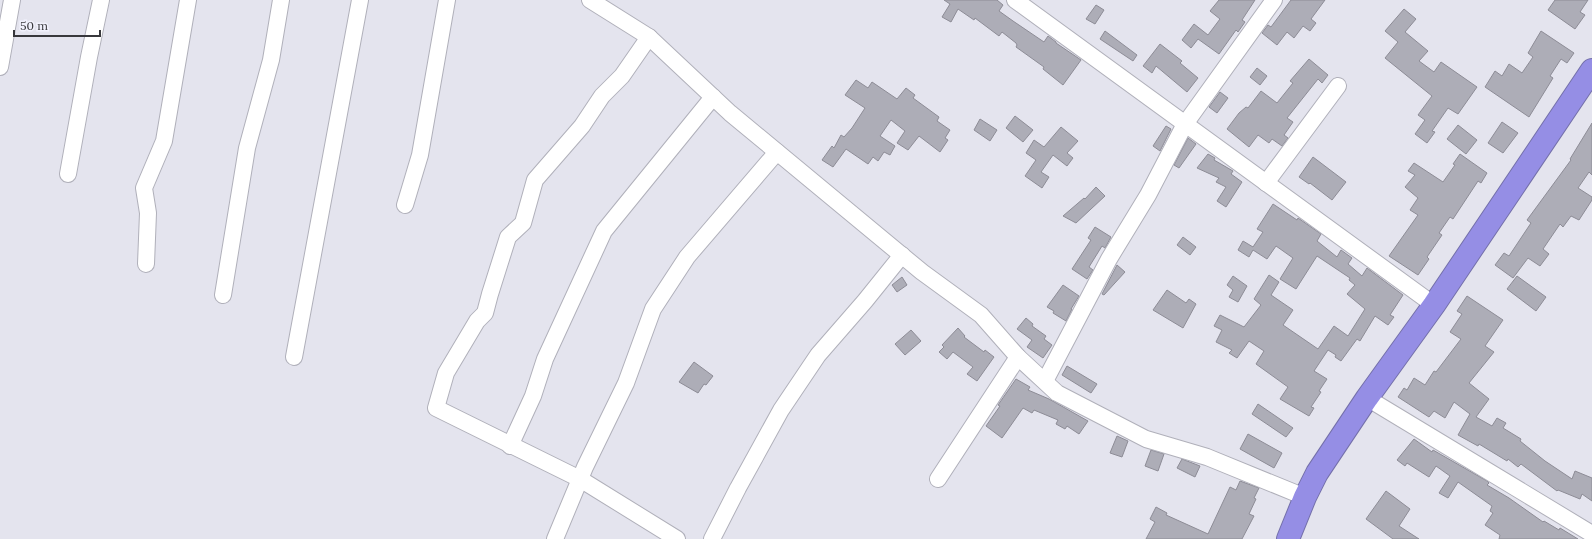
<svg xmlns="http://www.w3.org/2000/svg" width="1592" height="539" viewBox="0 0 1592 539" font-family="Lora,serif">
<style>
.building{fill:#adadb7;stroke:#8d8c96}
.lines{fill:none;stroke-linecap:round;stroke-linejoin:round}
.minor-casing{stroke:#b0b0ba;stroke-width:18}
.highway-casing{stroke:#7470aa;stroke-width:24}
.minor{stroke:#fff;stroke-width:16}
.highway{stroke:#958ee5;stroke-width:22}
</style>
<rect width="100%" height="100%" fill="#e4e4ee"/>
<g class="building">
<polygon points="944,0 997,0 1003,5 999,11 1013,21 1044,42 1048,36 1056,42 1056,43 1081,60 1063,85 1043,69 1044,67 1016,47 1017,45 1016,43 1002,32 999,36 975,18 974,20 958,9 951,22 942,17 950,4"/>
<polygon points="1219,0 1255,0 1242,20 1245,22 1238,32 1236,30 1219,54 1198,39 1191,48 1182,40 1194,24 1208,35 1220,19 1210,11"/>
<polygon points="1291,0 1325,0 1311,19 1316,23 1310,31 1303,26 1294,38 1287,32 1277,45 1262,33 1268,25 1271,27"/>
<polygon points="1555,0 1588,0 1580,12 1585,15 1575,29 1548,10"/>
<polygon points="1096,5 1104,10 1095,24 1086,19"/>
<polygon points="1404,9 1416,19 1405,32 1428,51 1419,61 1434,72 1441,62 1477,87 1458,114 1448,108 1432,131 1435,132 1427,143 1415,134 1425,120 1418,115 1432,96 1385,58 1398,42 1385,31"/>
<polygon points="1105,31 1137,55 1133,61 1100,39"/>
<polygon points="1541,31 1574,53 1567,63 1561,59 1550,76 1553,78 1529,117 1485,87 1495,71 1502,76 1509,64 1522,73 1533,57 1528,53"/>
<polygon points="1160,44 1182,61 1180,63 1198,78 1187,92 1156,66 1152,73 1143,66"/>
<polygon points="1309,59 1328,75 1322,83 1318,79 1287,118 1293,122 1284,135 1288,138 1282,146 1272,139 1269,143 1258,135 1249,147 1227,129 1239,113 1246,107 1248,108 1261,91 1277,103 1293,83 1290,81"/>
<polygon points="1257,68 1267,76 1260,85 1250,77"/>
<polygon points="856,80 868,88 872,82 897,99 906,88 915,95 913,98 939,117 937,121 950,130 945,138 948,140 940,152 919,136 908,150 897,143 905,131 891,120 880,136 895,146 890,155 884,152 878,161 873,157 868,164 846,149 833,167 822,160 832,146 834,148 841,135 844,137 852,128 865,108 845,95"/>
<polygon points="1220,92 1228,98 1217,113 1209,107"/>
<polygon points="1015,116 1033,130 1023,142 1006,128"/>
<polygon points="980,119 997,130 990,141 974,130"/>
<polygon points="1502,122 1518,133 1503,153 1488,143"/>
<polygon points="1592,123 1592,175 1589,172 1578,188 1592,197 1592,200 1579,220 1571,216 1563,227 1560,224 1543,249 1549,254 1540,266 1528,258 1513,278 1495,265 1504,253 1509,256 1531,223 1527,220 1571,160 1570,159"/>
<polygon points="1458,125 1477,140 1466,154 1447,139"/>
<polygon points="1166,126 1171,129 1160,151 1153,146"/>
<polygon points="1061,127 1078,141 1067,153 1073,158 1067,166 1053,155 1041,172 1049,177 1042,188 1025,176 1036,160 1026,153 1034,140 1044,147"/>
<polygon points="1188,138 1196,144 1179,168 1174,165"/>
<polygon points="1208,154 1215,158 1214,160 1233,171 1231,174 1242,182 1226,207 1217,201 1226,187 1216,182 1219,178 1197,168"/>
<polygon points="1460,154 1487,173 1481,183 1478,181 1453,219 1450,217 1439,233 1442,235 1427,257 1429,259 1418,275 1389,256 1418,215 1410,210 1418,198 1405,187 1415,175 1408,171 1414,163 1443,182 1455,165 1453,164"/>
<polygon points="1313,157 1346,182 1332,200 1310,183 1309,184 1299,177"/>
<polygon points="1096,187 1105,196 1076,223 1063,216 1084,198 1085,199"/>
<polygon points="1273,204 1297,220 1298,218 1321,234 1317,241 1337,257 1341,250 1352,258 1348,264 1362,276 1367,268 1403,295 1390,315 1394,317 1388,325 1375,316 1360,341 1357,339 1341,361 1335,357 1336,355 1328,350 1314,371 1327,379 1319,391 1321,392 1311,407 1314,408 1309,416 1280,399 1288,387 1256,364 1264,351 1249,341 1237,358 1229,353 1232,350 1216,342 1222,330 1214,326 1220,315 1244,327 1261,305 1254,299 1269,275 1279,282 1271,295 1293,310 1283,325 1318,349 1334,326 1348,336 1365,309 1347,294 1355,285 1349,280 1350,278 1317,256 1296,289 1280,279 1293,258 1276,246 1267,259 1253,250 1249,257 1238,250 1243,241 1253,247 1263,232 1257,229"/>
<polygon points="1095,227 1111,237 1105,248 1102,246 1089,267 1093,270 1087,279 1072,269 1091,240 1088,238"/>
<polygon points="1183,237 1196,247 1190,255 1177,245"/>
<polygon points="1117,265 1125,272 1104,295 1102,294"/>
<polygon points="1233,276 1247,286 1238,302 1229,297 1233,290 1227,285"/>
<polygon points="1517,276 1546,297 1536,311 1507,289"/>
<polygon points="902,277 907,285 897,292 892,285"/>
<polygon points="1063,285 1079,296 1071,309 1072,309 1066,321 1053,313 1054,311 1047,307"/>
<polygon points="1167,290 1186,303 1189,299 1196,304 1183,328 1153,310"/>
<polygon points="1467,296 1503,320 1485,346 1494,352 1469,383 1489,399 1476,417 1492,426 1497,418 1506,423 1503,428 1521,439 1520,441 1545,461 1572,479 1575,471 1592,478 1592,501 1582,494 1580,499 1558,490 1557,491 1521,464 1518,467 1508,459 1507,461 1479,444 1478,446 1458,435 1470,414 1454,402 1445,418 1434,411 1429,417 1398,397 1404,388 1407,390 1414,378 1425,385 1434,371 1436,372 1461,339 1450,332 1462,314 1457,311"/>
<polygon points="1026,318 1033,324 1032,326 1046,336 1044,339 1052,345 1043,358 1027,347 1032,340 1017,329"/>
<polygon points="958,328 965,336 964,337 984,352 985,350 994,357 977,381 967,374 973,367 953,352 947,359 939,352 944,347 942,345"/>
<polygon points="911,330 921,341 905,355 895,344"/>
<polygon points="694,362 713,376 706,385 704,384 698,393 679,382"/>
<polygon points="1067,366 1097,384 1091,393 1062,375"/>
<polygon points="1016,379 1030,387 1028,390 1049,399 1088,421 1079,434 1067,426 1065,429 1056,424 1058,420 1034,410 1032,413 1023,408 1002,438 986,426 1000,406 998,405"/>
<polygon points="1258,404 1293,428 1286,437 1252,414"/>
<polygon points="1248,434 1282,453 1274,468 1240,449"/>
<polygon points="1117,436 1128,441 1122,457 1110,453"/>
<polygon points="1414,439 1432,452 1433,450 1487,481 1489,483 1487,485 1509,498 1543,522 1544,521 1559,530 1560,528 1578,539 1499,539 1500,535 1485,525 1493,513 1490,511 1492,506 1458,482 1448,498 1439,493 1450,476 1436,466 1429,477 1407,463 1405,466 1397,460"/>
<polygon points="1151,450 1164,454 1158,471 1145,466"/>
<polygon points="1182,459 1200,466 1195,477 1177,468"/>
<polygon points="1240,481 1259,488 1254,498 1256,499 1249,514 1254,516 1242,539 1146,539 1155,522 1150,519 1156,507 1167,513 1166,515 1208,534 1230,487 1236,490"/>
<polygon points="1386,491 1410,509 1399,526 1419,539 1393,539 1366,519"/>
</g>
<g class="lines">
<g class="minor-casing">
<g id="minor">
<polyline points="590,0 649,37 730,113 922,272 981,315 1018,357 1057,393 1146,439 1207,457 1305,497"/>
<polyline points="1015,0 1434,305"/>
<polyline points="649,37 622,76 602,96 582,126 535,180 523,223 508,237 490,294 485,313 477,321 446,373 436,408 580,479 677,539"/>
<polyline points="0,67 12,0"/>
<polyline points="68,174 89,57 101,0"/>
<polyline points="1266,183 1338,86"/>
<polyline points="405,205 420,155 447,0"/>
<polyline points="146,264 148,213 144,188 164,141 188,0"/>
<polyline points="223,295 247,148 271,60 281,0"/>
<polyline points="294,357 360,0"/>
<polyline points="1045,381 1109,259 1148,195 1185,124 1274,0"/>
<polyline points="1367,398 1592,534"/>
<polyline points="510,446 533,396 545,359 604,231 713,97"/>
<polyline points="938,479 1018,357"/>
<polyline points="555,539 585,467 626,383 653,309 687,257 777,152"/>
<polyline points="712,539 738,488 781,410 818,355 865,301 902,255"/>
</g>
</g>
<g class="highway-casing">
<polyline id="highway" points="1288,539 1305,497 1317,473 1367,398 1434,305 1592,70"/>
</g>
<use href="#minor" class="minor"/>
<use href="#highway" class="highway"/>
</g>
<path d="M14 30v6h86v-6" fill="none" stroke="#38383c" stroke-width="2"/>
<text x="20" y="30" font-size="12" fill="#38383c" stroke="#f1f1fc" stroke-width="3" paint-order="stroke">50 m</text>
</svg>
